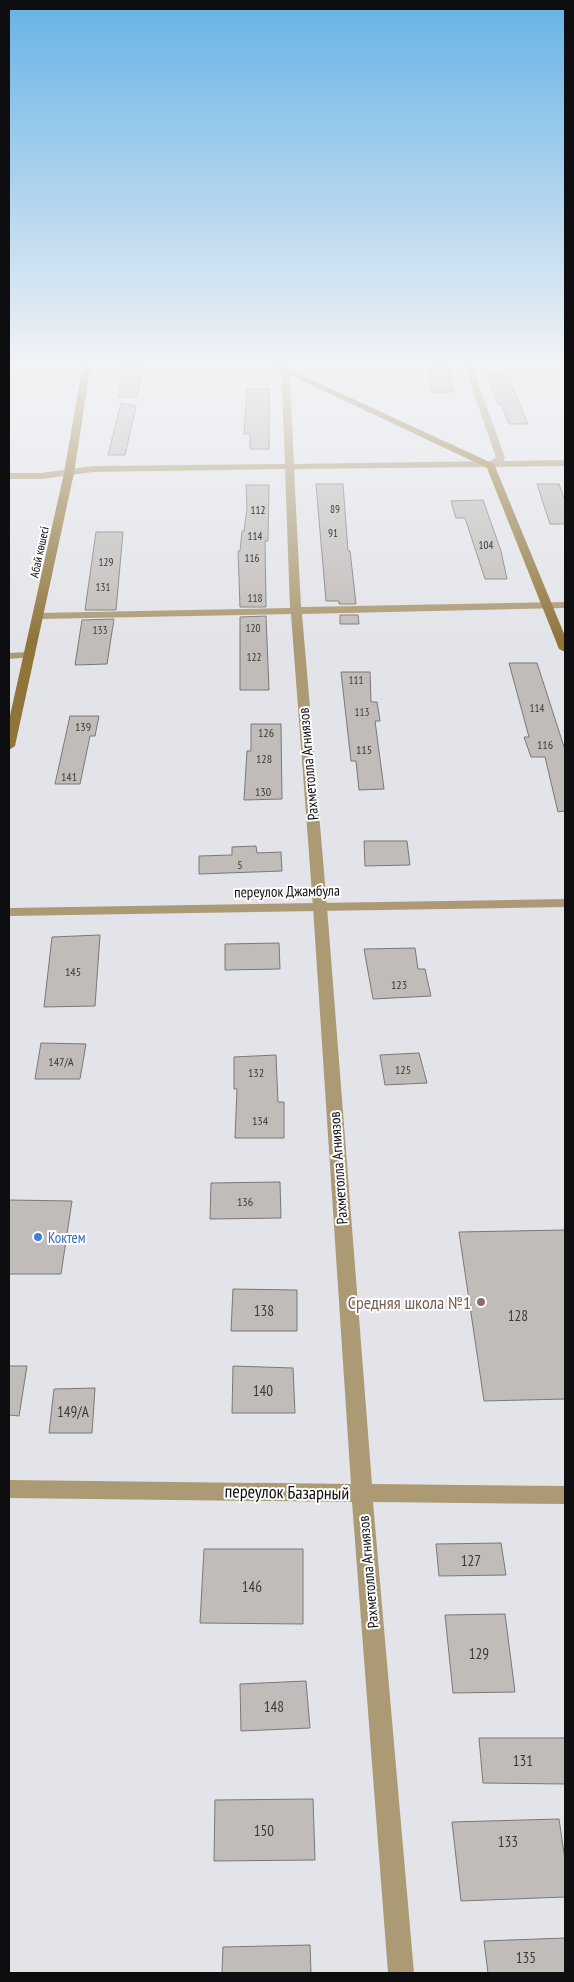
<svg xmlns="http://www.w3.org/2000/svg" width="574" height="1982" viewBox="0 0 574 1982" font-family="'PT Sans Narrow',sans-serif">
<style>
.building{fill:#c0bcb9;stroke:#7c7875}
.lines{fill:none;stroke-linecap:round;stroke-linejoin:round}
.minor{fill:#ac9a74;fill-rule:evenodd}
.tertiary{fill:#ac9a74;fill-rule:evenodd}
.secondary{fill:#90753a;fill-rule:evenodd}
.shop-dot{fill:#3f7fe0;stroke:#fff;stroke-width:2}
.education-dot{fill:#8d6e63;stroke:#fff;stroke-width:2}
.labels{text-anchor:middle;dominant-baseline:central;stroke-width:4;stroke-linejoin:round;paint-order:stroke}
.far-number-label{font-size:11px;fill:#3a3a3a}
.far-street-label{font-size:12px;fill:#0e0e10;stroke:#fff}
.number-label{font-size:12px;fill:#3a3a3a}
.street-label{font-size:15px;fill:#0e0e10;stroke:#fff}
.shop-label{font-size:15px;fill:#366cbe;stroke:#fff;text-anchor:start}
.near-number-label{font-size:15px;fill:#3a3a3a}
.near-education-label{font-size:18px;fill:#785e54;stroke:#fff;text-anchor:end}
.near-street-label{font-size:18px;fill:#0e0e10;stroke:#fff}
</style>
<rect width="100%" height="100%" fill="#e3e4e9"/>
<g class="building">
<polygon points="125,363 143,363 137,397 118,397"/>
<polygon points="428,368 449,368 454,392 432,392"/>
<polygon points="507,374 510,382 528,424 509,424 501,404 498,404 488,375"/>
<polygon points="247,389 269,389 269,449 250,449 250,434 244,434"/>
<polygon points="121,403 136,406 125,455 108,455"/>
<polygon points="316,484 343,484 348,551 350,551 356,604 339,604 339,601 326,601"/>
<polygon points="537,484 559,484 565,501 565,524 550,524"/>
<polygon points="246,485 269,485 268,541 265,541 266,607 240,607 238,551 240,551 242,531 244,531 247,508"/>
<polygon points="483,500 501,551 507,579 485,579 465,518 456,518 451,501"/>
<polygon points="96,532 123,532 116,610 85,610"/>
<polygon points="340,615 358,615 359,624 340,624"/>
<polygon points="266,616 269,690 240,690 240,617"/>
<polygon points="114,619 107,664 75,665 82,620"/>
<polygon points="509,663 537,663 565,750 565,811 558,812 545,757 531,757 524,737 529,737"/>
<polygon points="341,672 370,672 371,702 377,702 380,721 375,721 384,789 359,790 356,761 351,761"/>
<polygon points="70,716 99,716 95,736 90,736 80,784 55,784"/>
<polygon points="251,724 281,724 282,799 244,800 247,751 251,751"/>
<polygon points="364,841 407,841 410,865 365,866"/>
<polygon points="256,846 257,853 281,852 282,871 199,874 199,856 232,855 232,847"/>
<polygon points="100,935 95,1006 44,1007 52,937"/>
<polygon points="279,943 280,969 225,970 225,944"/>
<polygon points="415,948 418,969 425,969 431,996 373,999 364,949"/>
<polygon points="41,1043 86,1044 80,1079 35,1079"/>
<polygon points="419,1053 427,1083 385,1085 380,1055"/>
<polygon points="276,1055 278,1102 284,1102 284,1138 235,1138 237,1089 234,1089 234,1057"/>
<polygon points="280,1182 281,1218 210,1219 211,1183"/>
<polygon points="9,1200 72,1201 61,1274 9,1274"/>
<polygon points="565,1230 565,1399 484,1401 459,1232"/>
<polygon points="233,1289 297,1290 297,1331 231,1331"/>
<polygon points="9,1366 27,1366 19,1416 9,1415"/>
<polygon points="233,1366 293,1368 295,1413 232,1413"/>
<polygon points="95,1388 92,1433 49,1433 54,1389"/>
<polygon points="501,1543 506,1575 439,1576 436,1544"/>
<polygon points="204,1549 303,1549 303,1624 200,1623"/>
<polygon points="505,1614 515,1692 453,1693 445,1615"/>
<polygon points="306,1681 310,1728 241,1731 240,1684"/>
<polygon points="479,1738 565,1738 565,1784 483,1783"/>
<polygon points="313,1799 315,1860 214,1861 215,1800"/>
<polygon points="559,1819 565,1860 565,1897 461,1901 452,1822"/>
<polygon points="565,1938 565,1973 488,1973 484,1941"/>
<polygon points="310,1945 311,1973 222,1973 223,1947"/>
</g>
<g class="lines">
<g class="minor">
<polygon points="281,363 289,363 294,464 491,461 496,457 463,363 471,363 505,458 503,461 565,460 565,466 496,467 491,469 487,467 294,469 301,607 565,602 565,608 302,614 327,907 372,1484 565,1486 565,1504 373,1502 414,1973 388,1973 352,1502 9,1498 9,1480 351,1484 313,907 291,614 38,619 33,616 38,613 290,608 285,469 93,472 41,479 9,479 9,473 41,473 93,466 285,464"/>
<polygon points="29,652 35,655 33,657 9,659 9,653"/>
</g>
<polygon class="tertiary" points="565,899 565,907 9,916 9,908"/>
<g class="secondary">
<polygon points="83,363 91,363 74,473 15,746 9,750 9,720 64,473"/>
<polygon points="265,363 275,363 494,464 565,636 565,652 559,649 487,468"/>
</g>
</g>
<linearGradient id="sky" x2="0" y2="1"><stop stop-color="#66b2e6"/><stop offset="0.57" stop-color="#f2f3f5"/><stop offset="1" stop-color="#f2f3f5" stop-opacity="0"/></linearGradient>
<rect width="574" height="640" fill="url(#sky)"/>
<circle class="shop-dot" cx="38" cy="1237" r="5"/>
<circle class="education-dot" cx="481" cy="1302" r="5"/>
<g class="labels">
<g class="far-number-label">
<text x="335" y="509">89</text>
<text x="258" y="510">112</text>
<text x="333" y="533">91</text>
<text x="255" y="536">114</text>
<text x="486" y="545">104</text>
<text x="252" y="558">116</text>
<text x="106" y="562">129</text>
<text x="103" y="587">131</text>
<text x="255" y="598">118</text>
<text x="253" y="628">120</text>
<text x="100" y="630">133</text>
<text x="254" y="657">122</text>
<text x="356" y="680">111</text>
<text x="537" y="708">114</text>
<text x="362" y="712">113</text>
</g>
<g class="far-street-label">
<text transform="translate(39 552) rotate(-78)">Абай көшесі</text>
</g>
<g class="number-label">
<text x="83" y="726">139</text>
<text x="266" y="732">126</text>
<text x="545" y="744">116</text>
<text x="364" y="749">115</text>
<text x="264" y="758">128</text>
<text x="69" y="776">141</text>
<text x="263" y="791">130</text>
<text x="240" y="864">5</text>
<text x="73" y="971">145</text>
<text x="399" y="984">123</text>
<text x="61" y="1061">147/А</text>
<text x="403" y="1069">125</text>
<text x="256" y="1072">132</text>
<text x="260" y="1120">134</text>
<text x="245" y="1201">136</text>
</g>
<g class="street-label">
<text transform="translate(308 764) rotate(-95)">Рахметолла Агниязов</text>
<text transform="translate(287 891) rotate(-1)">переулок Джамбула</text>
<text transform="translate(338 1168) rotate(-94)">Рахметолла Агниязов</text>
<text transform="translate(368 1572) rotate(-95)">Рахметолла Агниязов</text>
</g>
<g class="shop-label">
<text x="48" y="1237">Коктем</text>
</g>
<g class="near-number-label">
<text x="264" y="1310">138</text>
<text x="518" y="1315">128</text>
<text x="263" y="1390">140</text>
<text x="73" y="1411">149/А</text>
<text x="471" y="1560">127</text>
<text x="252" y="1586">146</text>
<text x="479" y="1653">129</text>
<text x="274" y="1706">148</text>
<text x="523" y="1760">131</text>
<text x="264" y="1830">150</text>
<text x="508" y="1841">133</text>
<text x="526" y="1957">135</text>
</g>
<g class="near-education-label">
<text x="471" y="1302">Средняя школа №1</text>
</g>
<g class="near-street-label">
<text transform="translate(287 1492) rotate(1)">переулок Базарный</text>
</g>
</g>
<rect width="574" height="1982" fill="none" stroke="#0e0e10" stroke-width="20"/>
</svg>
